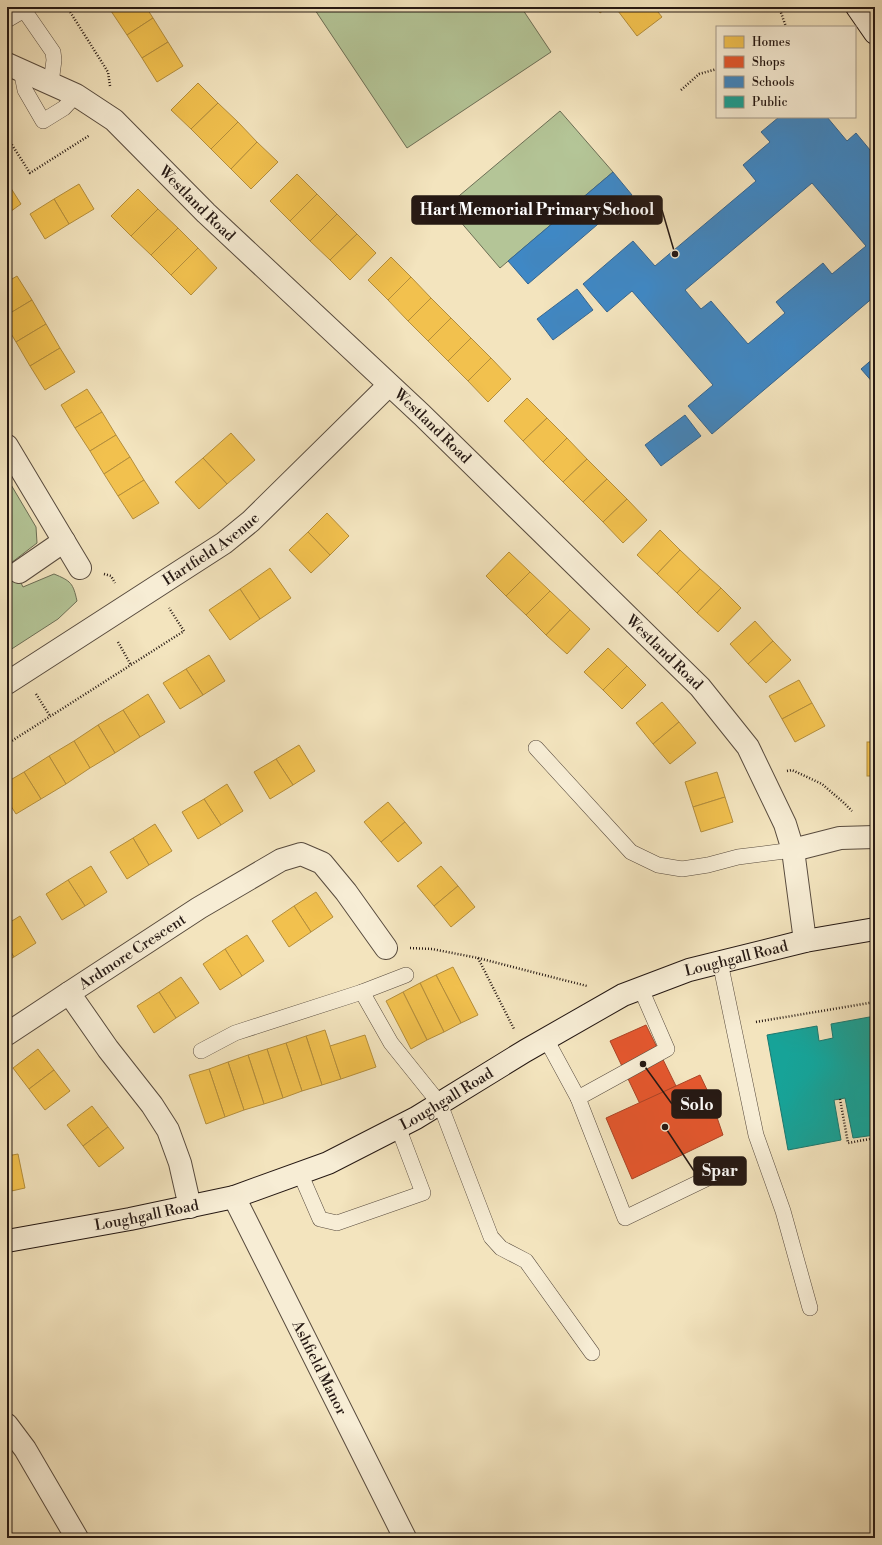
<svg xmlns="http://www.w3.org/2000/svg" width="882" height="1545" viewBox="0 0 882 1545" font-family="'Libre Bodoni',serif">
<style>
.green{fill:#b4c597;stroke:#6c6e55}
.homes{fill:#f2c14e;stroke:#b48e3c}
.shops{fill:#e4572e;stroke:#ab4426}
.schools{fill:#3f88c5;stroke:#376690;fill-rule:evenodd}
.public{fill:#17a398;stroke:#1b7970}
.lines{fill:none;stroke-linecap:round;stroke-linejoin:round}
.lane-casing{stroke:#584b3e;stroke-width:16}
.street-casing{stroke:#584b3e;stroke-width:24}
.secondary-casing{stroke:#251813;stroke-width:24}
.path{stroke:#251813;stroke-width:2.5;stroke-dasharray:1 2;stroke-linecap:butt}
.lane{stroke:#f7edd5;stroke-width:15}
.street{stroke:#f7edd5;stroke-width:22}
.secondary{stroke:#f7edd5;stroke-width:22}
.labels{text-anchor:middle;dominant-baseline:central;stroke-width:4;stroke-linejoin:round;paint-order:stroke}
.street-label{font-size:15px;fill:#251813;stroke:#f7edd5}
.leader{fill:none;stroke:#251813;stroke-width:1.5}
.callout-dot{fill:#251813;stroke:#f7edd5;stroke-width:1.5}
.callout{fill:#251813;stroke:#251813;stroke-width:1.5}
.callout-label{font-size:16px;text-anchor:middle;font-weight:bold;fill:#fff}
</style>
<rect width="100%" height="100%" fill="#f3e4be"/>
<filter id="stains"><feTurbulence type="fractalNoise" baseFrequency=".005" numOctaves="4"/><feColorMatrix values="0 0 0 0 .2 0 0 0 0 .09 0 0 0 0 .02 0 0 0 .5 -.17"/></filter>
<radialGradient id="worn" r=".72"><stop offset=".6" stop-color="#630" stop-opacity="0"/><stop offset="1" stop-color="#630" stop-opacity=".3"/></radialGradient>
<g class="green">
<polygon points="313,7 521,7 551,52 407,148"/>
<polygon points="560,111 613,172 500,268 447,206"/>
<path d="M7 478 36 527 37 543 11 563 23 587 54 574C71 581 73 583 77 601L58 619 7 652Z"/>
</g>
<g class="homes">
<polygon points="117,7 146,7 153,18 127,35 111,11"/>
<polygon points="596,7 608,7 600,13"/>
<polygon points="615,7 654,7 662,17 637,36"/>
<polygon points="153,18 168,42 142,58 127,35"/>
<polygon points="168,42 183,66 157,82 142,58"/>
<polygon points="198,83 218,103 191,129 171,110"/>
<polygon points="218,103 238,122 211,149 191,129"/>
<polygon points="238,122 257,142 231,169 211,149"/>
<polygon points="257,142 278,162 251,189 231,169"/>
<polygon points="297,174 317,194 290,221 270,201"/>
<polygon points="7,182 21,204 7,214"/>
<polygon points="79,184 94,209 69,224 54,199"/>
<polygon points="138,189 158,209 131,236 111,216"/>
<polygon points="317,194 337,214 310,241 290,221"/>
<polygon points="54,199 69,224 45,239 30,214"/>
<polygon points="158,209 178,228 151,255 131,236"/>
<polygon points="337,214 357,234 330,260 310,241"/>
<polygon points="178,228 198,248 171,275 151,255"/>
<polygon points="357,234 376,253 350,280 330,260"/>
<polygon points="198,248 217,268 191,295 171,275"/>
<polygon points="391,257 411,277 388,300 368,280"/>
<polygon points="17,276 32,300 7,315 7,282"/>
<polygon points="411,277 431,298 408,321 388,300"/>
<polygon points="431,298 451,318 428,341 408,321"/>
<polygon points="32,300 46,324 16,342 7,327 7,315"/>
<polygon points="451,318 471,338 448,361 428,341"/>
<polygon points="46,324 60,348 30,366 16,342"/>
<polygon points="471,338 491,358 468,381 448,361"/>
<polygon points="60,348 75,372 45,390 30,366"/>
<polygon points="491,358 511,379 488,402 468,381"/>
<polygon points="87,389 102,412 75,428 61,405"/>
<polygon points="527,398 547,418 523,441 504,421"/>
<polygon points="102,412 116,435 90,451 75,428"/>
<polygon points="547,418 567,438 543,462 523,441"/>
<polygon points="231,433 255,460 227,484 203,458"/>
<polygon points="116,435 130,457 104,474 90,451"/>
<polygon points="567,438 587,459 563,482 543,462"/>
<polygon points="130,457 144,480 118,496 104,474"/>
<polygon points="203,458 227,484 199,509 175,482"/>
<polygon points="587,459 607,479 583,502 563,482"/>
<polygon points="607,479 627,499 603,522 583,502"/>
<polygon points="144,480 159,503 133,519 118,496"/>
<polygon points="627,499 647,520 623,543 603,522"/>
<polygon points="327,513 349,536 330,555 308,532"/>
<polygon points="660,530 680,550 657,574 637,555"/>
<polygon points="308,532 330,555 311,573 289,550"/>
<polygon points="680,550 700,569 677,593 657,574"/>
<polygon points="509,552 530,572 506,596 486,576"/>
<polygon points="270,568 291,598 260,619 240,589"/>
<polygon points="700,569 721,588 697,613 677,593"/>
<polygon points="530,572 550,591 526,615 506,596"/>
<polygon points="721,588 741,608 718,632 697,613"/>
<polygon points="240,589 260,619 230,640 209,610"/>
<polygon points="550,591 570,610 546,635 526,615"/>
<polygon points="570,610 590,629 567,654 546,635"/>
<polygon points="755,621 773,641 748,664 730,644"/>
<polygon points="773,641 791,660 766,683 748,664"/>
<polygon points="608,648 627,666 603,690 584,672"/>
<polygon points="209,655 225,681 203,695 186,669"/>
<polygon points="627,666 646,685 622,709 603,690"/>
<polygon points="186,669 203,695 180,709 163,683"/>
<polygon points="799,680 812,703 782,719 769,696"/>
<polygon points="148,694 165,722 140,737 123,710"/>
<polygon points="662,702 679,722 653,744 636,723"/>
<polygon points="812,703 825,726 795,742 782,719"/>
<polygon points="123,710 140,737 115,753 98,725"/>
<polygon points="679,722 696,743 670,764 653,744"/>
<polygon points="98,725 115,753 90,768 74,741"/>
<polygon points="74,741 90,768 66,784 49,756"/>
<rect x="867" y="742" width="8" height="34"/>
<polygon points="299,745 315,771 293,785 276,759"/>
<polygon points="49,756 66,784 41,799 24,772"/>
<polygon points="276,759 293,785 270,799 254,772"/>
<polygon points="24,772 41,799 16,814 7,800 7,782"/>
<polygon points="717,772 725,797 693,807 685,782"/>
<polygon points="227,784 243,811 221,825 204,799"/>
<polygon points="725,797 733,822 701,832 693,807"/>
<polygon points="204,799 221,825 198,839 182,812"/>
<polygon points="388,802 405,822 381,842 364,822"/>
<polygon points="405,822 422,843 398,862 381,842"/>
<polygon points="155,824 172,851 149,865 133,838"/>
<polygon points="133,838 149,865 127,879 110,852"/>
<polygon points="91,866 107,892 85,906 68,880"/>
<polygon points="441,866 458,886 434,906 417,886"/>
<polygon points="68,880 85,906 62,920 46,894"/>
<polygon points="458,886 475,907 451,927 434,906"/>
<polygon points="316,892 333,917 311,932 294,906"/>
<polygon points="294,906 311,932 289,947 272,921"/>
<polygon points="20,916 36,943 14,957 7,946 7,924"/>
<polygon points="247,935 264,961 242,976 225,949"/>
<polygon points="7,946 14,957 7,961"/>
<polygon points="225,949 242,976 220,990 203,964"/>
<polygon points="453,967 478,1015 461,1023 436,975"/>
<polygon points="436,975 461,1023 444,1032 420,983"/>
<polygon points="181,977 199,1003 176,1018 159,992"/>
<polygon points="420,983 444,1032 427,1040 403,992"/>
<polygon points="159,992 176,1018 154,1033 137,1006"/>
<polygon points="403,992 427,1040 411,1049 386,1001"/>
<polygon points="325,1030 341,1079 322,1085 306,1036"/>
<polygon points="365,1035 376,1067 341,1079 330,1046"/>
<polygon points="306,1036 322,1085 302,1091 286,1043"/>
<polygon points="286,1043 302,1091 283,1098 267,1049"/>
<polygon points="38,1049 54,1070 29,1089 13,1068"/>
<polygon points="267,1049 283,1098 264,1104 248,1055"/>
<polygon points="248,1055 264,1104 244,1110 228,1062"/>
<polygon points="228,1062 244,1110 225,1117 209,1069"/>
<polygon points="209,1069 225,1117 206,1124 189,1075"/>
<polygon points="54,1070 70,1091 45,1110 29,1089"/>
<polygon points="92,1106 108,1127 83,1146 67,1125"/>
<polygon points="108,1127 124,1148 99,1167 83,1146"/>
<polygon points="18,1154 25,1188 7,1192 7,1156"/>
</g>
<g class="shops">
<polygon points="646,1025 676,1086 640,1104 610,1041"/>
<polygon points="700,1075 709,1094 723,1135 632,1179 606,1118"/>
</g>
<g class="schools">
<path d="M779 117H827L847 141 856 133 875 156V296L712 434 688 406 713 385 632 291 607 312 583 284 633 241 655 266 756 181 743 165 770 142 761 132ZM812 183 866 246 832 274 823 263 776 302 785 313 748 344 711 301 701 309 685 290Z"/>
<polygon points="613,172 632,195 528,284 508,261"/>
<polygon points="577,289 593,310 553,340 537,319"/>
<polygon points="875,357 875,385 861,369"/>
<polygon points="685,415 701,436 661,466 645,445"/>
</g>
<polygon class="public" points="875,1016 875,1135 853,1138 845,1098 840,1099 834,1100 841,1140 788,1150 767,1035 817,1026 819,1041 833,1038 831,1024"/>
<g class="lines">
<g class="lane-casing">
<g id="lane">
<polyline points="7,20 24,10 53,52 54,60 51,83"/>
<polyline points="21,70 25,90 43,121 64,108 76,95"/>
<polyline points="536,748 631,852 658,865 682,869 708,865 738,857 793,850"/>
<polyline points="720,962 756,1135 783,1211 810,1308"/>
<polyline points="362,992 391,1043 440,1104 491,1237 501,1248 526,1261 592,1353"/>
<polyline points="546,1039 578,1098 667,1049 641,989"/>
<polyline points="201,1051 235,1033 362,992 406,975"/>
<polyline points="578,1098 625,1218 710,1177"/>
<polyline points="300,1173 320,1219 337,1223 423,1193 398,1127"/>
</g>
</g>
<g class="street-casing">
<g id="street">
<path id="s1" d="M7 64 76 95 114 120 206 213 422 415 700 687 748 747 785 824 793 850 805 941"/>
<polyline points="7,446 80,568"/>
<polyline points="19,572 64,541"/>
<path id="s2" d="M7 683 224 543 251 521 389 385"/>
<polyline points="793,850 840,838 875,837"/>
<polyline points="7,1034 69,993"/>
<path id="s3" d="M234 1197 405 1538"/>
<path id="s4" d="M190 1207 180 1163 168 1130 152 1105 108 1049 69 993 199 908 281 860 301 854 322 863 346 892 386 948"/>
<polyline points="7,1425 25,1449 77,1538"/>
</g>
</g>
<g class="secondary-casing">
<g id="secondary">
<polyline points="857,7 875,33"/>
<path id="s5" d="M7 1241 130 1219 234 1197 328 1163 416 1118 525 1051 623 995 689 970 805 941 875 929"/>
</g>
</g>
<g class="path">
<polyline points="67,7 108,72 110,86"/>
<polyline points="779,7 786,27"/>
<polyline points="681,90 699,74 717,69"/>
<polyline points="7,137 30,173 90,135"/>
<polyline points="104,574 111,576 115,583"/>
<polyline points="118,642 131,665"/>
<polyline points="36,694 50,716"/>
<polyline points="7,744 184,631 169,608"/>
<polyline points="787,771 792,770 822,784 843,802 852,811"/>
<polyline points="410,948 432,949 478,958 587,986"/>
<polyline points="478,958 514,1029"/>
<polyline points="756,1022 875,1002"/>
<polyline points="840,1099 848,1143 875,1138"/>
</g>
<use href="#lane" class="lane"/>
<use href="#street" class="street"/>
<use href="#secondary" class="secondary"/>
</g>
<g class="labels">
<g class="street-label">
<text stroke="none"><textPath href="#s1" startOffset="239">Westland Road</textPath></text>
<text stroke="none"><textPath href="#s1" startOffset="563">Westland Road</textPath></text>
<text stroke="none"><textPath href="#s2" startOffset="244">Hartfield Avenue</textPath></text>
<text stroke="none"><textPath href="#s1" startOffset="887">Westland Road</textPath></text>
<text stroke="none"><textPath href="#s4" startOffset="325">Ardmore Crescent</textPath></text>
<text stroke="none"><textPath href="#s5" startOffset="790">Loughgall Road</textPath></text>
<text stroke="none"><textPath href="#s5" startOffset="466">Loughgall Road</textPath></text>
<text stroke="none"><textPath href="#s5" startOffset="142">Loughgall Road</textPath></text>
<text stroke="none"><textPath href="#s3" startOffset="191">Ashfield Manor</textPath></text>
</g>
</g>
<path class="leader" d="M675 254L662 210M643 1064L672 1104M665 1127L694 1171"/>
<g class="callout-dot">
<circle cx="675" cy="254" r="4"/>
<circle cx="643" cy="1064" r="4"/>
<circle cx="665" cy="1127" r="4"/>
</g>
<g class="callout">
<rect x="412" y="196" width="250" height="28" rx="4"/>
<rect x="672" y="1090" width="49" height="28" rx="4"/>
<rect x="694" y="1157" width="52" height="28" rx="4"/>
</g>
<g class="callout-label">
<text x="537" y="215">Hart Memorial Primary School</text>
<text x="697" y="1110">Solo</text>
<text x="720" y="1176">Spar</text>
</g>
<rect width="882" height="1545" fill="none" stroke="#f3e4be" stroke-width="24"/>
<rect x="8" y="8" width="866" height="1529" fill="none" stroke="#251813" stroke-width="2"/>
<rect x="12" y="12" width="858" height="1521" fill="none" stroke="#251813"/>
<rect x="716" y="26" width="140" height="92" fill="#f7edd5" stroke="#a39887"/>
<rect x="724" y="36" width="20" height="12" fill="#f2c14e" stroke="#a39887"/>
<text x="752" y="46" font-size="12" fill="#251813">Homes</text>
<rect x="724" y="56" width="20" height="12" fill="#e4572e" stroke="#a39887"/>
<text x="752" y="66" font-size="12" fill="#251813">Shops</text>
<rect x="724" y="76" width="20" height="12" fill="#3f88c5" stroke="#a39887"/>
<text x="752" y="86" font-size="12" fill="#251813">Schools</text>
<rect x="724" y="96" width="20" height="12" fill="#17a398" stroke="#a39887"/>
<text x="752" y="106" font-size="12" fill="#251813">Public</text>
<rect width="100%" height="100%" filter="url(#stains)"/>
<rect width="100%" height="100%" fill="url(#worn)"/>
</svg>
